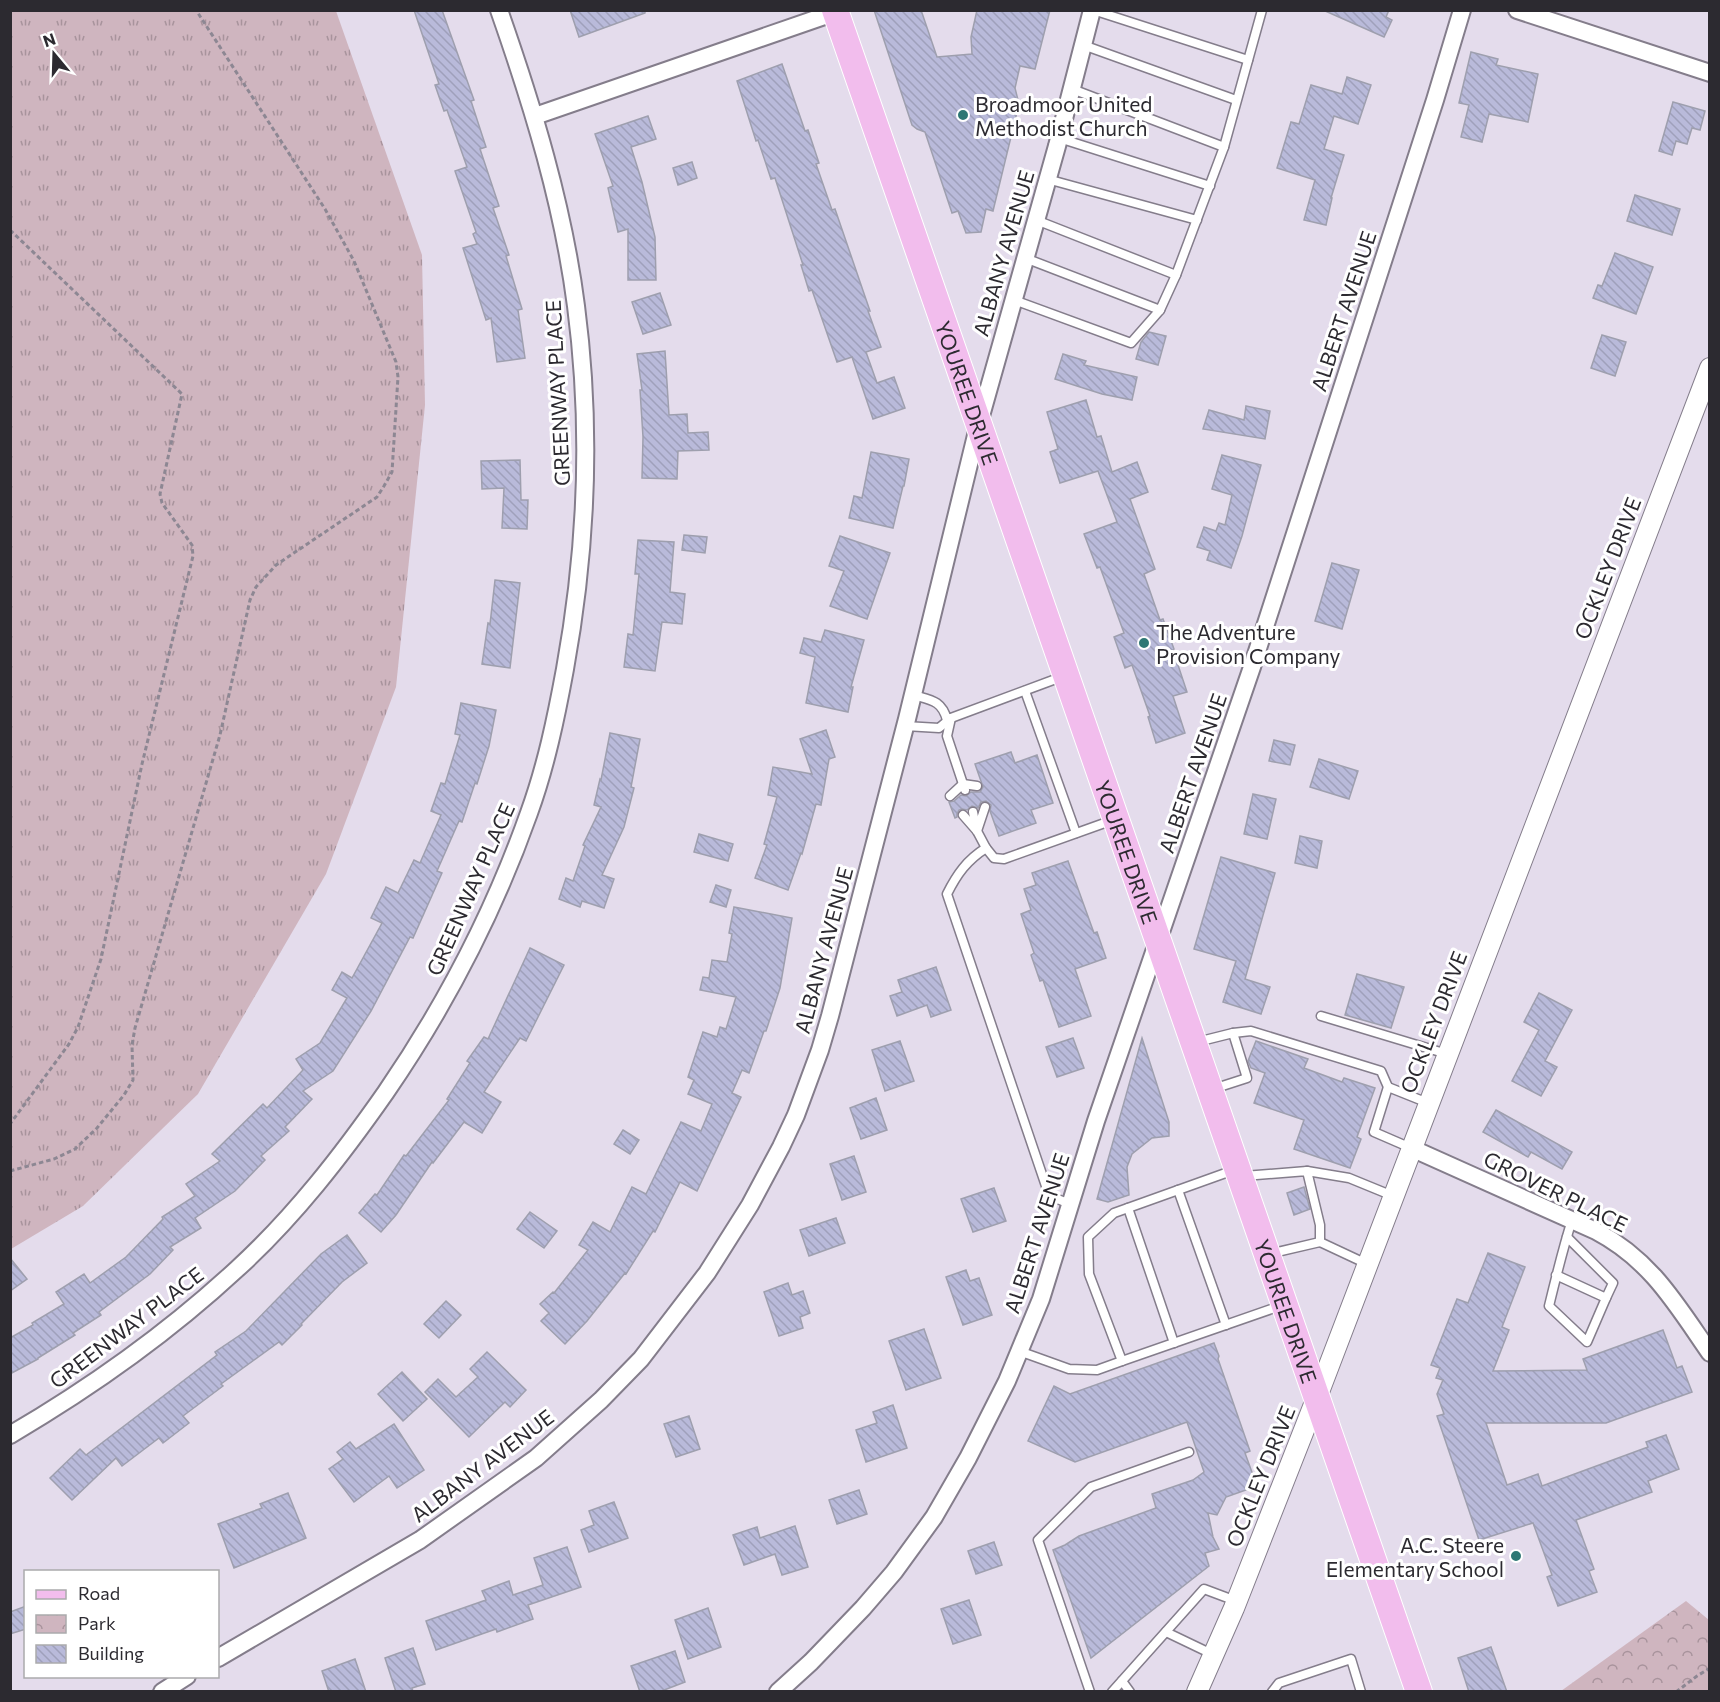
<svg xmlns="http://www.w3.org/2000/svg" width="1720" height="1702" viewBox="0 0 1720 1702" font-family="Commissioner,sans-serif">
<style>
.grass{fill:url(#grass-tufts)}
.park{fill:url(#park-crowns)}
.building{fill:url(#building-back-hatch);stroke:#9e9fae;stroke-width:1.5}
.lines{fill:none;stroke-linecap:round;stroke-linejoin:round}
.service-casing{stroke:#847d8b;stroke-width:11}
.minor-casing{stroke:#847d8b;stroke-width:20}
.tertiary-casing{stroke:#847d8b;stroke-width:22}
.primary-casing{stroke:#fff;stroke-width:28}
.path{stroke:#8d8793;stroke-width:3;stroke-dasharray:4.5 3;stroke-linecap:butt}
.service{stroke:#fff;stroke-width:8}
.minor{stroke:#fff;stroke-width:16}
.tertiary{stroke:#fff;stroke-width:20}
.primary{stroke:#f2bded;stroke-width:26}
.poi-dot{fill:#2d7774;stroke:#fff;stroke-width:2}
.labels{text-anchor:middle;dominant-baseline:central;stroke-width:6;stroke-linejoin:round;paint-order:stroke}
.poi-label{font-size:21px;fill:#2c2a30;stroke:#fff;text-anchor:start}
.street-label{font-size:21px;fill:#2c2a30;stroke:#fff}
</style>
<defs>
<pattern id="grass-tufts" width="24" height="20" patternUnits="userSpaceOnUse" patternTransform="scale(1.5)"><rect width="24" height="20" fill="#cfb5bf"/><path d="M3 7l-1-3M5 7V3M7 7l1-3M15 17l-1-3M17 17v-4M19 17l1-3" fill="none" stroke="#a8939c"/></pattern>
<pattern id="park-crowns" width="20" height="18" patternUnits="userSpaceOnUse" patternTransform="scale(1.5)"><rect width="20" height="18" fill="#cfb5bf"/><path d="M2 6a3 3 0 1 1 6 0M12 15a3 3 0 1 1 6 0" fill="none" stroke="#a8939c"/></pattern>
<pattern id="building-back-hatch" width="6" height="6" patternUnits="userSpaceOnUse" patternTransform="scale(1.5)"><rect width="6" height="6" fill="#b9bada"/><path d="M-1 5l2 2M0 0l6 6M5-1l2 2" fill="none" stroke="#9fa0bb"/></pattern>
</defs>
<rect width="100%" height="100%" fill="#e4dcec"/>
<polygon class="grass" points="10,11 336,11 422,255 425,405 396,687 326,874 198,1094 83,1206 11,1249"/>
<polygon class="park" points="1686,1601 1709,1620 1709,1691 1561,1691"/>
<g class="building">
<polygon points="414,10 442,10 474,100 471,101 486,147 480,149 499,206 493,208 509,255 506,256 522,309 518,310 525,358 497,362 491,318 486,320 463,248 477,244 473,234 476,232 455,171 467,167 447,110 444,111 435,85 439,84"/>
<polygon points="570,10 645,10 645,13 579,37"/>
<polygon points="874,10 921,10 937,57 972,54 971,37 977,10 1050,10 1035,69 1020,66 1015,88 1019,104 993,211 986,209 981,232 966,233 958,211 952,213 925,132 917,129 912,125"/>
<polygon points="1323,10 1389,10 1386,17 1392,20 1384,37"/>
<polygon points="1471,52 1498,59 1496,65 1538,74 1528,122 1489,114 1482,142 1461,137 1469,105 1459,103"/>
<polygon points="782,64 805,131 808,130 819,163 816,164 832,210 835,209 870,311 868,311 881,347 866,352 877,383 894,377 905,408 873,419 852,357 837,362 812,290 809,291 801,265 803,265 775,178 771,179 758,140 756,141 737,81"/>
<polygon points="1347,77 1371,85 1358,124 1334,116 1324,149 1344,155 1331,198 1332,198 1326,225 1304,220 1315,180 1277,168 1291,122 1299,124 1311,85 1342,94"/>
<polygon points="1673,102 1705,111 1700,130 1692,128 1687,144 1676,141 1672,155 1659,151"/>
<polygon points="648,116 656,139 631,147 642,182 655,237 656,280 628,280 628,229 618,232 608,188 613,186 595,134"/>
<polygon points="692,162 697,178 678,185 673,168"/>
<polygon points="1635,195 1680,209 1672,235 1627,221"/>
<polygon points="1615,253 1653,267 1636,314 1593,298 1598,285 1602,286"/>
<polygon points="660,293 671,325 643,334 632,302"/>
<polygon points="1149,332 1166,336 1158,365 1136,359 1141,342"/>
<polygon points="1602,335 1626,342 1615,376 1591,368"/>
<polygon points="665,351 669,415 687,414 688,433 708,432 709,450 678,451 677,479 642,478 643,437 640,390 642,390 637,354"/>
<polygon points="1063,354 1086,361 1084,365 1137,377 1132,400 1102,394 1055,379"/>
<polygon points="1086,400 1097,437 1101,436 1112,472 1137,462 1148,492 1130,499 1155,569 1144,574 1160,620 1163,619 1174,649 1173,650 1187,692 1173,696 1185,733 1156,743 1148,717 1150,716 1132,665 1125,668 1114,637 1124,633 1100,567 1097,568 1084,534 1117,522 1098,471 1060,483 1050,452 1058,449 1047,412"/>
<polygon points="1246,406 1270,411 1265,439 1203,429 1209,410 1244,420"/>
<polygon points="871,452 909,459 904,486 903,486 893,528 849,518 854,496 862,498"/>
<polygon points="1222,455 1261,465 1242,536 1231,568 1207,560 1210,551 1197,547 1204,527 1216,531 1219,523 1225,525 1232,495 1212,489"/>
<polygon points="520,460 521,500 528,500 527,529 502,528 504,488 482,489 481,461"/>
<polygon points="684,535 707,537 705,553 682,550"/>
<polygon points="840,536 890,553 867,619 830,606 844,571 829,566"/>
<polygon points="638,540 674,542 670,592 685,594 682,624 662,622 655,671 624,667 628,634 633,635 639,574 635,574"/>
<polygon points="1332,563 1359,570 1342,629 1315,621"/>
<polygon points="495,580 520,583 510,668 482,664 488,623 490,624"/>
<polygon points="825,630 864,640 851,687 853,687 848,712 806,703 815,657 800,653 804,638 821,642"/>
<polygon points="461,703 496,710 489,746 477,784 475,783 462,822 459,821 437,871 442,873 413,938 410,937 371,1011 333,1071 303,1091 312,1099 285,1127 289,1131 261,1156 265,1160 235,1191 195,1218 201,1228 170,1247 173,1250 150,1274 99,1312 101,1315 73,1333 75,1335 38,1358 38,1359 10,1374 10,1338 33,1325 32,1323 64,1304 56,1292 84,1274 90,1283 126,1257 163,1219 162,1217 195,1196 186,1184 220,1161 212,1154 263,1104 267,1108 303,1070 296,1059 320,1043 347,998 332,990 342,972 352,978 382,923 371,918 386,887 398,893 414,860 420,863 441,815 431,811 441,783 445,784 460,735 455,734"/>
<polygon points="826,730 835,757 829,759 821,805 816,804 802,854 801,853 788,890 755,878 767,845 764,844 777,797 768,795 773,767 812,774 800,739"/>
<polygon points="610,733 640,739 631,787 634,788 624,827 602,875 614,879 604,908 582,901 580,907 559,899 566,878 573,881 585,846 583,845 601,807 594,805 600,779 601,780"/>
<polygon points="1274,740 1295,745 1290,765 1269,761"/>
<polygon points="1011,752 1015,763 1037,755 1053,803 1031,810 1036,823 999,836 990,811 991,805 986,801 981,802 978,808 972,806 967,810 962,809 959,810 957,814 957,817 955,818 949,802 954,801 961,795 966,796 971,792 980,792 983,787 975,764"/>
<polygon points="1319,759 1358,771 1349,799 1310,787"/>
<polygon points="1253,794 1276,799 1267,839 1244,834"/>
<polygon points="699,834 733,844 728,861 694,852"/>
<polygon points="1300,836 1322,841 1317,868 1295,863"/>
<polygon points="1221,857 1275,873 1245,979 1270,987 1261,1014 1223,1002 1236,961 1194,949"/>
<polygon points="1068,861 1094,933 1097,932 1106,958 1075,969 1091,1016 1059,1027 1043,980 1040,981 1031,955 1034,953 1021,914 1031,910 1024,889 1036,885 1032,873"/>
<polygon points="716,885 731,890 726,907 710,902"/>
<polygon points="734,907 792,918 780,988 766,1031 764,1031 749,1073 742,1070 732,1093 741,1097 697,1191 680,1182 655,1232 653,1231 626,1274 625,1273 587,1321 565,1344 541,1321 549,1313 540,1304 553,1292 554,1293 588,1250 579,1245 593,1222 610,1232 632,1187 646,1194 681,1122 701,1131 712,1104 688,1094 694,1080 688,1077 703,1032 717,1037 720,1027 726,1029 736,997 700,990 703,977 709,978 712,960 727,962 732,934 729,933"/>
<polygon points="530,948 564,965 526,1041 520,1038 484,1092 501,1102 482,1133 464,1122 433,1163 432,1162 396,1215 381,1232 359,1213 375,1194 377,1195 404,1155 406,1156 449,1100 447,1099 470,1063 467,1061 484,1037 488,1039"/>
<polygon points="936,967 951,1010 931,1017 927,1005 897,1016 890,996 902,992 898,980"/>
<polygon points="1357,974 1404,987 1391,1028 1345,1015"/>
<polygon points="1539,993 1572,1010 1545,1061 1557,1067 1541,1096 1512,1081 1539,1030 1524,1022"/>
<polygon points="1073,1038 1084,1068 1057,1077 1046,1047"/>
<polygon points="1142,1038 1169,1122 1169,1136 1152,1138 1132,1154 1127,1167 1129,1195 1108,1202 1097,1199"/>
<polygon points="900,1041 914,1081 885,1091 872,1050"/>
<polygon points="1256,1041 1308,1059 1304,1068 1342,1082 1344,1078 1375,1088 1357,1137 1361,1139 1350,1168 1294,1149 1304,1120 1254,1103 1265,1073 1251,1068 1248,1061"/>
<polygon points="876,1098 887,1130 861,1139 850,1108"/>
<polygon points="1496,1110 1572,1152 1562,1169 1531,1152 1528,1157 1483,1132"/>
<polygon points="623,1130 639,1140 630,1154 614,1144"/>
<polygon points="854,1156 866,1192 842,1200 830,1164"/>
<polygon points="1304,1187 1310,1209 1294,1215 1287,1193"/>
<polygon points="994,1188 1006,1221 973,1232 961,1199"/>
<polygon points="530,1212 557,1231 544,1248 517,1229"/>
<polygon points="836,1218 845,1243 809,1256 800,1230"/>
<polygon points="347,1235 367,1263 342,1282 301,1324 302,1325 282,1345 279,1342 221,1384 223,1386 183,1416 189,1423 163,1443 159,1438 122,1466 116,1458 72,1500 50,1478 80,1449 86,1455 217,1355 215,1352 246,1331 321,1254"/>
<polygon points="1488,1253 1525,1267 1502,1327 1509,1330 1493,1371 1587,1370 1583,1359 1663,1330 1677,1368 1682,1366 1692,1392 1606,1423 1486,1423 1507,1485 1538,1474 1542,1486 1648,1447 1646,1442 1666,1435 1679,1469 1648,1481 1652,1492 1576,1520 1594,1569 1589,1571 1597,1592 1558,1606 1547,1577 1552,1575 1533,1523 1479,1540 1437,1416 1444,1414 1437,1394 1443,1380 1436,1378 1440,1368 1431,1365 1457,1299 1468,1303"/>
<polygon points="10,1258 27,1279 10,1291"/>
<polygon points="966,1270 970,1281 979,1278 992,1315 963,1325 946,1277"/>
<polygon points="788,1283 792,1295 803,1291 810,1313 800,1317 803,1328 779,1336 764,1292"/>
<polygon points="446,1301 461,1315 439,1338 424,1324"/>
<polygon points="924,1329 941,1378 906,1390 889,1341"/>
<polygon points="1214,1343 1219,1356 1218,1359 1250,1451 1245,1453 1257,1486 1226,1497 1217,1515 1208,1513 1213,1537 1219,1549 1205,1553 1209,1566 1091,1658 1053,1550 1065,1545 1079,1536 1156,1508 1152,1494 1193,1480 1204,1472 1187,1422 1075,1462 1028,1441 1054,1386 1070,1394"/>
<polygon points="487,1352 526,1390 510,1407 505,1402 469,1437 425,1392 438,1379 456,1397 478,1377 470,1369"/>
<polygon points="402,1372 427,1399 403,1421 378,1394"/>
<polygon points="893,1405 907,1448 866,1462 856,1430 877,1423 873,1412"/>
<polygon points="689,1416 700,1449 676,1457 664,1424"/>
<polygon points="394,1424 424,1470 397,1488 389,1476 354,1502 329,1469 343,1459 337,1452 350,1442 356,1449"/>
<polygon points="859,1490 867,1514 837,1524 829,1500"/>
<polygon points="288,1493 306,1538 234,1568 218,1524 262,1508 260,1504"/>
<polygon points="614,1502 628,1538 589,1552 581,1530 594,1525 589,1511"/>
<polygon points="795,1526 808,1567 782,1575 775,1554 744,1565 733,1535 757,1527 760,1538"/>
<polygon points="994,1542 1002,1565 976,1574 968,1551"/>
<polygon points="567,1547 581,1587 528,1605 533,1619 497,1632 496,1629 436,1650 426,1621 486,1600 482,1591 509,1581 513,1595 543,1585 534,1558"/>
<polygon points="969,1600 981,1635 953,1644 941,1609"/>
<polygon points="26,1606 26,1629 10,1634 10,1612"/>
<polygon points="708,1608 721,1647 688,1659 675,1620"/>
<polygon points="1491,1647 1507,1692 1469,1692 1458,1658"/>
<polygon points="413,1648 425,1684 412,1688 413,1692 396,1692 385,1658"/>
<polygon points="675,1651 685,1682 659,1692 640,1692 631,1666"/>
<polygon points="355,1659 366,1692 329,1692 322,1671"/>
</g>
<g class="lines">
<g class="service-casing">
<g id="service">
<polyline points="1093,10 1248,60"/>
<polyline points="1083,45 1236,100"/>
<polyline points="1072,89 1224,147"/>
<polyline points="1059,138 1210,186"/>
<polyline points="1047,179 1197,220"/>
<polyline points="1036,220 1176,275"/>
<polyline points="1025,258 1160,310"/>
<polyline points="1014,300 1131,343 1160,310 1176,275 1224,147 1262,10"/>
<polyline points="1025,691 1076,833"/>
<path d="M913 695C930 700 942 700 947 720"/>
<polyline points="951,718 947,736 965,790"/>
<polyline points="905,726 939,728 951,718 1064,676"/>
<polyline points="950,796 963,784 977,786"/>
<polyline points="973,812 976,828"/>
<polyline points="963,815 977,831 986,848 994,858 1004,859 1113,820"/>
<polyline points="977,831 985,807"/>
<path d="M986 848C967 860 957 874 947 894L1047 1189 1055 1198 1070 1204"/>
<polyline points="1321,1016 1447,1054"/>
<polyline points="1197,1042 1233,1033 1251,1031 1381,1071 1388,1087 1374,1132 1411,1148"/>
<polyline points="1388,1087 1428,1103"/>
<polyline points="1213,1089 1247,1078 1233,1033"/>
<polyline points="1234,1170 1114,1213 1088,1237 1089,1274 1122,1361 1283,1305"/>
<polyline points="1307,1171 1349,1178 1393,1196"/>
<polyline points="1244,1176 1307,1171 1320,1225 1320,1242 1269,1254"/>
<polyline points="1178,1190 1226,1325"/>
<polyline points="1128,1208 1174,1343"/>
<polyline points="1567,1237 1613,1283 1606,1298"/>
<polyline points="1320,1242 1367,1264"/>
<path d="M1556 1275 1606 1298 1587 1342 1549 1306C1556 1277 1563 1248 1572 1220"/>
<polyline points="1019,1351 1069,1369 1097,1370 1122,1361"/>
<polyline points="1166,1632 1214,1655"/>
<polyline points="1122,1681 1130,1692"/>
<polyline points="1090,1692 1038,1540 1091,1487 1189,1452"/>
<polyline points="1112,1692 1204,1589 1236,1601"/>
<polyline points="1272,1692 1279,1683 1351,1659 1361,1692"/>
</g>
</g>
<g class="minor-casing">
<g id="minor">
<polyline points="1517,10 1710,73"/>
<polyline points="535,116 836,12"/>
<path d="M1411 1148 1596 1231C1651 1260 1676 1304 1710 1353"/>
<path d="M10 1435C92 1387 168 1333 237 1269 294 1217 342 1155 386 1092 445 1006 494 912 529 813 546 766 556 718 565 669 587 548 592 428 576 306 563 205 533 107 499 10"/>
<polyline points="218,1658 420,1540 536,1458 601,1400 641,1359 707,1273 750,1205 781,1147 796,1115 820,1050 830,1016 907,719 979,423 1057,146 1092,10"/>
<polyline points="162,1692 187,1676"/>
<polyline points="778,1692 811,1662 863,1608 894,1572 934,1517 968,1458 1007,1381 1041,1299 1096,1121 1252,667 1435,100 1462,10"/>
</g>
</g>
<g class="tertiary-casing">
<polyline id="tertiary" points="1197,1692 1234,1608 1317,1397 1710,368"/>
</g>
<g class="primary-casing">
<g id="primary">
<path id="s1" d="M835 10 1419 1692"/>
</g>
</g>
<g class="path">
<polyline points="10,230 182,394 160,494 162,503 192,545 193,556 142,764 101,959 78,1027 69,1044 10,1124"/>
<polyline points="10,1171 54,1159 75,1149 97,1128 124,1095 133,1080 132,1045 135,1028 220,735 250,600 256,587 276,565 377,497 384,486 392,472 398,377 396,362 354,261 325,209 196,10"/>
<polyline points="1676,1692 1697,1676 1710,1668"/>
</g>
<use href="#service" class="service"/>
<use href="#minor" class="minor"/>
<use href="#tertiary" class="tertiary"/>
<use href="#primary" class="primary"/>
</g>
<g class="poi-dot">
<circle cx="963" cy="115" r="6"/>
<circle cx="1144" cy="643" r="6"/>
<circle cx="1516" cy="1556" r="6"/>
</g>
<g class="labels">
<g class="poi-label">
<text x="975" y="103">Broadmoor United<tspan x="975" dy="24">Methodist Church</tspan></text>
<text x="1156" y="631">The Adventure<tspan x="1156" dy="24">Provision Company</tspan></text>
<text x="1504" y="1544" text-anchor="end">A.C. Steere<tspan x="1504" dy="24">Elementary School</tspan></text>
</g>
<g class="street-label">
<text transform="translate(1003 253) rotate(-74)">ALBANY AVENUE</text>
<text transform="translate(1343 311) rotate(-72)">ALBERT AVENUE</text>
<text stroke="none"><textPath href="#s1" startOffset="405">YOUREE DRIVE</textPath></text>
<text transform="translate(557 393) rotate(-93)">GREENWAY PLACE</text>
<text transform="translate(1607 568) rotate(-69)">OCKLEY DRIVE</text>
<text transform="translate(1192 773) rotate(-71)">ALBERT AVENUE</text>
<text stroke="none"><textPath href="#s1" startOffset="891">YOUREE DRIVE</textPath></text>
<text transform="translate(470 889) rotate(-66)">GREENWAY PLACE</text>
<text transform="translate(823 950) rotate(-75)">ALBANY AVENUE</text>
<text transform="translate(1433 1022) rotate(-69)">OCKLEY DRIVE</text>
<text transform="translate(1556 1191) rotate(26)">GROVER PLACE</text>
<text transform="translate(1036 1233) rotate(-72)">ALBERT AVENUE</text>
<text stroke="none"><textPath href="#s1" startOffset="1377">YOUREE DRIVE</textPath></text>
<text transform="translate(126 1327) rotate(-37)">GREENWAY PLACE</text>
<text transform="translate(482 1465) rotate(-37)">ALBANY AVENUE</text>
<text transform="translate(1260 1476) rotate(-68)">OCKLEY DRIVE</text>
</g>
</g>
<rect width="1720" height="1702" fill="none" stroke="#2c2a30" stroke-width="24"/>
<rect x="24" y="1570" width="195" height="108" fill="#ffffff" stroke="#abaaac" stroke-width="1.5"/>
<rect x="36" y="1590" width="30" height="9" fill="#f2bded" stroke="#abaaac" stroke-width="1.5"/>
<text x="78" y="1600" font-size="18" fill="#2c2a30">Road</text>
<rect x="36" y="1615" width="30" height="18" fill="url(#park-crowns)" stroke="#abaaac" stroke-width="1.5"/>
<text x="78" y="1630" font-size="18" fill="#2c2a30">Park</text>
<rect x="36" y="1645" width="30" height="18" fill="url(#building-back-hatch)" stroke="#abaaac" stroke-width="1.5"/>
<text x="78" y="1660" font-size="18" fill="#2c2a30">Building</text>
<g transform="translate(54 54) rotate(341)" stroke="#ffffff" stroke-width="4.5" paint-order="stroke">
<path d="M0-4.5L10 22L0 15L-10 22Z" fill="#2c2a30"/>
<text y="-9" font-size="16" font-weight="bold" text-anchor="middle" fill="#2c2a30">N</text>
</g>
</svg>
